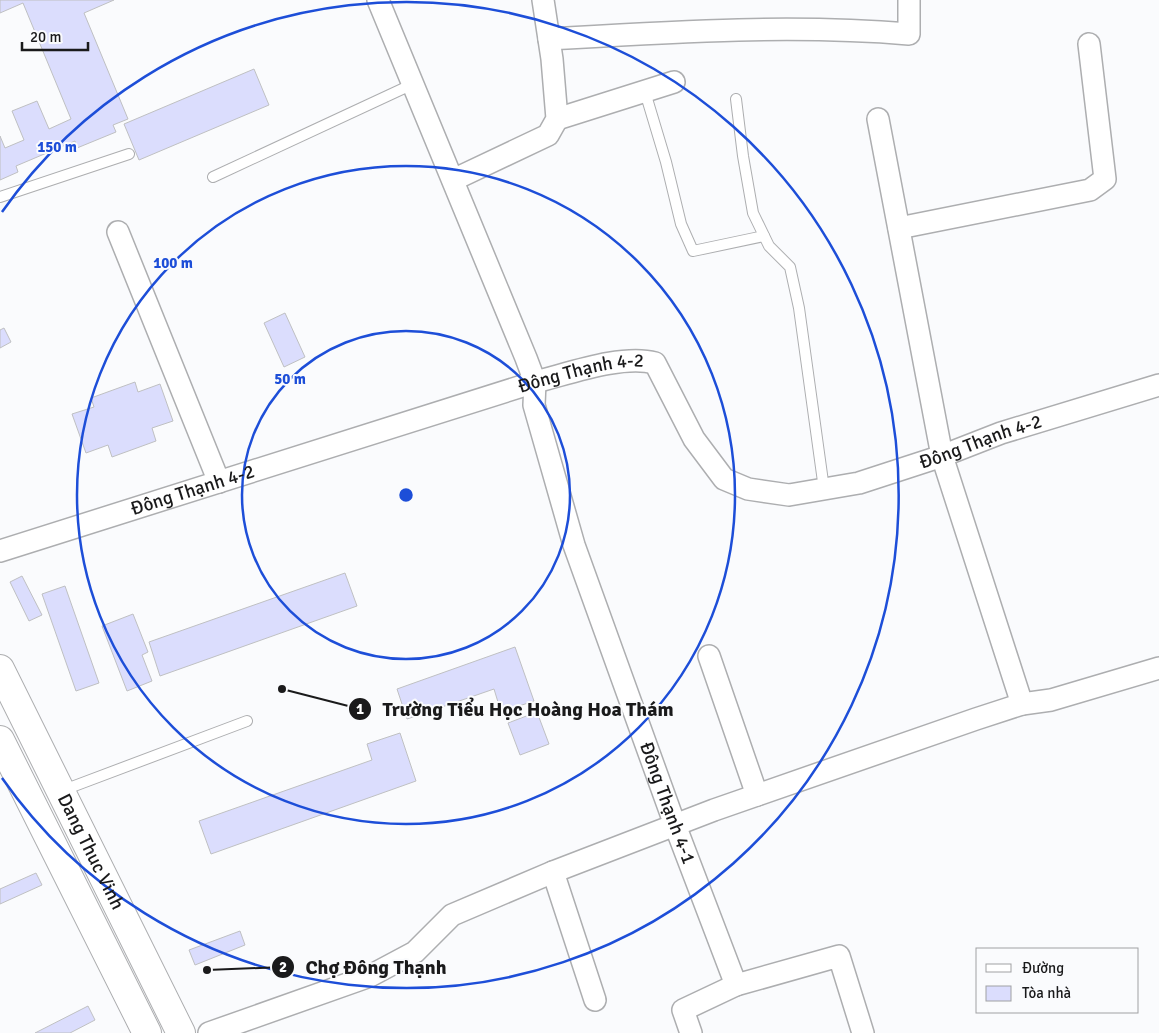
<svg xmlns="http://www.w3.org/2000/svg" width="1159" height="1033" viewBox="0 0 1159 1033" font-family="Signika,sans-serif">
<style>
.building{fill:#dbddfd;stroke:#bfc0c2}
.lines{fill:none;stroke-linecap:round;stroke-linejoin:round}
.service-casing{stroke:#adaeb0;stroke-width:12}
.minor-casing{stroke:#adaeb0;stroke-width:24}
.primary-casing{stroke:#adaeb0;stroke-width:30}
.service{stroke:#fff;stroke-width:10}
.minor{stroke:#fff;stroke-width:21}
.primary{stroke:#fff;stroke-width:28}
.ring{fill:none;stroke:#1d4ed8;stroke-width:2.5}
.labels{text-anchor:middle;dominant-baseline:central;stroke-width:4;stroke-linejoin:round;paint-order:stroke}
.street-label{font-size:19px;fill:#1a1a1b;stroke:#fafbfd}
.centre{fill:#1d4ed8;stroke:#fafbfd;stroke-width:2.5}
.ring-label{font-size:15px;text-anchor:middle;font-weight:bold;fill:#1d4ed8;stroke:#fafbfd;stroke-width:4;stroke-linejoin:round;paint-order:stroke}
.leader{fill:none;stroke:#1a1a1b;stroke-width:2}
.callout-dot{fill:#1a1a1b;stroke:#fafbfd;stroke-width:2}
.mark-label{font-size:15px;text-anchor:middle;font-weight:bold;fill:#fff}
.callout-label{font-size:20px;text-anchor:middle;font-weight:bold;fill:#1a1a1b;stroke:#fafbfd;stroke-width:4;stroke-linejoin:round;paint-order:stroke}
</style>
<rect width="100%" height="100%" fill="#fafbfd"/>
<g class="building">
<polygon points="0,0 114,0 84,13 128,119 113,125 116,132 77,148 75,141 16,166 18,172 0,180 0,136 5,148 24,140 12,111 37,101 49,129 71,119 23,3 0,13"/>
<polygon points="254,69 269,105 139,160 124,124"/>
<polygon points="285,313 305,357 284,367 264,323"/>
<polygon points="4,328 11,342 0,348 0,330"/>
<polygon points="135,382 138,392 160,384 173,421 152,428 156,441 112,457 108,445 86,453 72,414 94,407 91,398"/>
<polygon points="345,573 357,606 160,676 149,642"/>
<polygon points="22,576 42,615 29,621 10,582"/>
<polygon points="65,586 99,683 76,691 42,594"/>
<polygon points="133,614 148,652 142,655 152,681 127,691 102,626"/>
<polygon points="515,647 534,701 501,712 494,689 407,719 397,689"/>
<polygon points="537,712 549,744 520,755 508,723"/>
<polygon points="400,733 416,781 211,854 199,821 372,760 367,744"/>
<polygon points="36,873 42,885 0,904 0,889"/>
<polygon points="240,931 245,945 195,965 189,950"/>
<polygon points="88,1006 95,1020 70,1033 35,1033"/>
</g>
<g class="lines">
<g class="service-casing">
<g id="service">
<polyline points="645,92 666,162 681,224 693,251 764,236"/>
<polyline points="736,99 743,156 753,213 769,246 790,267 799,308 824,489"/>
<polyline points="213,177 413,84"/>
<polyline points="0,197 129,154"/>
<polyline points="61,791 247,721"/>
</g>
</g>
<g class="minor-casing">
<g id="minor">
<path id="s1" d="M378 0 526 358 535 382 534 405 574 545 675 825 736 985 839 956 863 1033"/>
<path d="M549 39C669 32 790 24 909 34V0"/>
<polyline points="557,119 674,82"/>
<polyline points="878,119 942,456 1022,704"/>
<polyline points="453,180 548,135 557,119 552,59 543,0"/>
<polyline points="899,228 1090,190 1105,179 1089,44"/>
<polyline points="118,232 219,482"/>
<path id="s2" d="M0 551 535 382C568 374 622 354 655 363L694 439 724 479 748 489 789 495 859 483 942 456 1001 433 1159 385"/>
<polyline points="709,656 757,795"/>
<polyline points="553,872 595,1000"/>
<polyline points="209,1033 370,976 415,952 452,915 553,872 714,810 976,719 1022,704 1051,700 1159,668"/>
<polyline points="691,1033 683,1010 736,985"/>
</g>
</g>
<g class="primary-casing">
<g id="primary">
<path id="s3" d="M0 669 181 1033"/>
<polyline points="0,740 147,1033"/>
</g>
</g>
<use href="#service" class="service"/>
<use href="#minor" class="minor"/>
<use href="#primary" class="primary"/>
</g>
<g class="ring">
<circle cx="406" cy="495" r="164"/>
<circle cx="406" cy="495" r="329"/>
<path d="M2 212A493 493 0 1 1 2 778"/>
</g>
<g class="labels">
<g class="street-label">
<text stroke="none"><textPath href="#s2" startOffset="608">Đông Thạnh 4-2</textPath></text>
<text stroke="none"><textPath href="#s2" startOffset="1086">Đông Thạnh 4-2</textPath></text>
<text stroke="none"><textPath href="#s2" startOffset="202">Đông Thạnh 4-2</textPath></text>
<text stroke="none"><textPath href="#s1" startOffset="856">Đông Thạnh 4-1</textPath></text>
<text stroke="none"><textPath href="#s3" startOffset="204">Dang Thuc Vinh</textPath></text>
</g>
</g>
<circle cx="406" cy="495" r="8" class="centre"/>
<g class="ring-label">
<text x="57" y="152">150 m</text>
<text x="173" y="268">100 m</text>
<text x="290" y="384">50 m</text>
</g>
<path class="leader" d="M282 689L360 709M207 970L283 967"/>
<g class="callout-dot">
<circle cx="282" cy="689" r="5"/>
<circle cx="207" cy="970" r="5"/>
<circle cx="360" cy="709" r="12"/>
<circle cx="283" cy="967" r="12"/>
</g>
<g class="mark-label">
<text x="360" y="714">1</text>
<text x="283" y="972">2</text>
</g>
<g class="callout-label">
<text x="528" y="716">Trường Tiểu Học Hoàng Hoa Thám</text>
<text x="376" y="974">Chợ Đông Thạnh</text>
</g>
<rect x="976" y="948" width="162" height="65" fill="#fafbfd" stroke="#a0a1a3"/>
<rect x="986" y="964" width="25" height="8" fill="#ffffff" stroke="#a0a1a3"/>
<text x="1022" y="973" font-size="15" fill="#1a1a1b">Đường</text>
<rect x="986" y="986" width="25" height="15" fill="#dbddfd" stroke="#a0a1a3"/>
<text x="1022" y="998" font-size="15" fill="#1a1a1b">Tòa nhà</text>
<path d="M22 42v8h66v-8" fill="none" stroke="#1a1a1b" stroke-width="2.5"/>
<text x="30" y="42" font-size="15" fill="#1a1a1b" stroke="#fafbfd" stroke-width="4" paint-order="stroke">20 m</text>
</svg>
